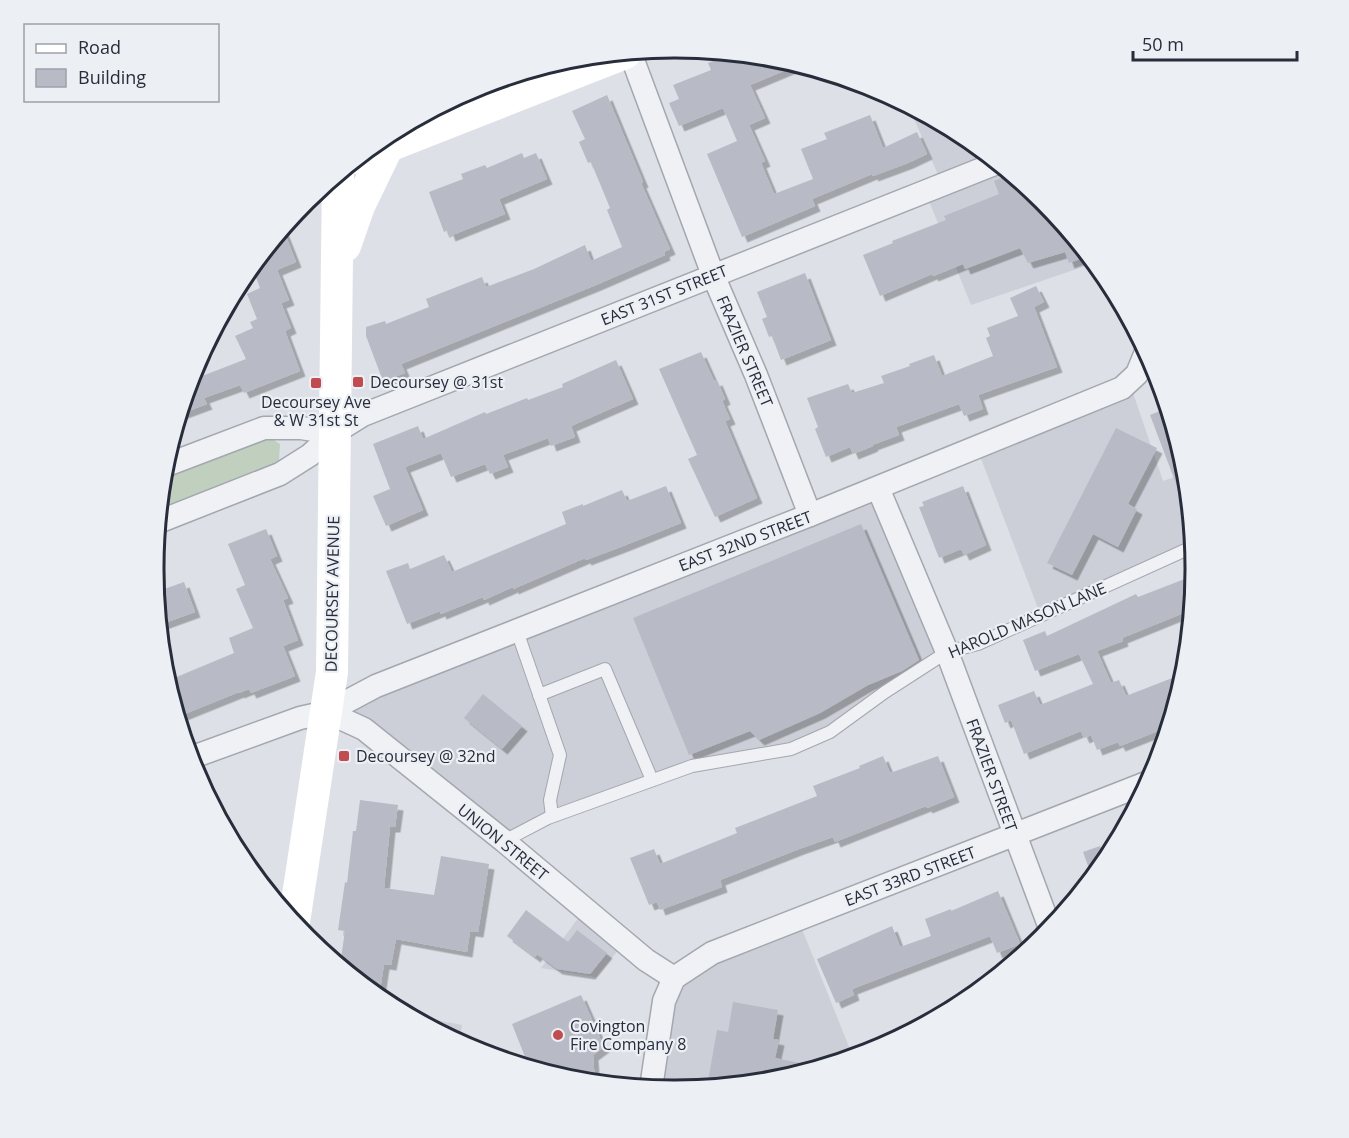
<svg xmlns="http://www.w3.org/2000/svg" width="1349" height="1138" viewBox="0 0 1349 1138" font-family="'Open Sans',sans-serif">
<style>
.built{fill:#cccfd7}
.green{fill:#c1cfbf}
.building{fill:#b8bbc5;filter:url(#shadow)}
.lines{fill:none;stroke-linecap:round;stroke-linejoin:round}
.lane-casing{stroke:#a3a7af;stroke-width:14}
.street-casing{stroke:#a3a7af;stroke-width:25}
.lane{stroke:#f0f1f4;stroke-width:12}
.street{stroke:#f0f1f4;stroke-width:22}
.secondary{stroke:#fff;stroke-width:32}
.poi-dot{fill:#c14c50;stroke:#eceff4;stroke-width:2}
.labels{text-anchor:middle;dominant-baseline:central;stroke-width:4.5;stroke-linejoin:round;paint-order:stroke}
.street-label{font-size:16px;fill:#282d3b;stroke:#eceff4}
.poi-label{font-size:16px;fill:#282d3b;stroke:#eceff4;text-anchor:start}
.rim{fill:none;stroke:#282d3b;stroke-width:3}
</style>
<defs>
<filter id="shadow"><feDropShadow dx="5.5" dy="5.5" stdDeviation="0" flood-color="#0004"/></filter>
</defs>
<rect width="100%" height="100%" fill="#dde0e6"/>
<g class="built">
<polygon points="909,107 964,136 1043,201 1094,263 971,305 925,191 942,184"/>
<polygon points="1129,381 1163,481 1186,473 1193,548 1041,616 977,448"/>
<polygon points="878,488 947,652 791,749 692,766 504,841 327,712"/>
<polygon points="585,909 625,942 596,977 541,968"/>
<polygon points="798,919 853,1057 776,1080 679,1090 651,1085 674,978"/>
<polygon points="410,1015 462,1025 459,1042"/>
</g>
<polygon class="green" points="258,439 272,439 280,444 279,461 273,467 159,513 163,477"/>
<g class="building">
<polygon points="732,54 776,58 798,65 750,85 765,118 749,125 765,161 761,163 774,194 813,179 801,149 827,139 824,133 870,115 883,148 917,132 927,154 908,163 873,176 872,174 812,199 815,206 742,237 707,154 737,141 723,108 679,126 669,103 679,99 673,85 711,70 708,63"/>
<polygon points="607,95 643,182 641,183 670,249 664,252 665,255 596,285 401,364 405,373 383,381 366,336 366,327 385,321 386,324 429,307 426,299 482,277 486,287 534,269 585,245 591,261 622,247 607,210 610,208 591,162 588,163 579,142 585,139 572,111"/>
<polygon points="522,153 524,158 536,153 547,179 499,199 505,214 450,236 448,230 444,232 429,192 463,179 461,174 485,165 487,168"/>
<polygon points="1011,174 1043,201 1088,256 1069,263 1065,252 1028,263 1020,248 965,269 963,264 933,276 932,274 880,296 863,255 893,243 892,241 946,220 944,216 999,194 994,181"/>
<polygon points="283,229 296,262 277,270 289,300 281,303 291,328 285,331 300,371 244,393 240,385 204,398 207,404 180,414 193,369 197,378 246,359 235,336 253,328 250,322 257,319 247,294 260,288 252,267"/>
<polygon points="805,273 831,340 781,360 772,336 769,337 762,319 767,317 757,292"/>
<polygon points="1036,286 1044,302 1034,307 1057,367 978,395 983,409 964,416 959,404 896,427 899,435 872,445 873,446 853,454 850,447 826,457 815,429 818,427 807,398 848,384 852,393 884,383 881,376 910,366 909,364 934,355 942,376 993,356 986,338 990,336 987,328 1018,316 1010,298"/>
<polygon points="701,352 714,381 717,380 725,399 722,401 730,419 725,421 757,498 715,517 688,459 697,455 659,369"/>
<polygon points="616,360 633,399 571,426 575,437 551,446 548,438 503,455 508,467 490,474 485,464 451,477 441,453 405,467 423,510 386,526 373,496 390,489 373,444 418,426 423,439 485,412 486,414 527,398 528,400 563,387 562,384"/>
<polygon points="1167,408 1186,468 1187,485 1178,489 1150,415"/>
<polygon points="1116,428 1157,448 1128,504 1137,509 1118,547 1093,534 1072,575 1047,563"/>
<polygon points="666,486 681,523 618,548 586,560 585,558 513,589 513,587 484,600 483,597 441,614 440,611 407,624 386,571 408,563 410,569 444,555 452,572 566,524 562,512 583,504 583,506 622,490 627,501"/>
<polygon points="963,486 986,545 964,555 961,549 939,558 919,507 924,506 922,502"/>
<polygon points="861,524 919,660 902,671 868,685 820,713 759,740 750,731 689,755 633,618"/>
<polygon points="266,529 277,556 270,559 288,598 283,600 298,640 283,646 295,676 251,693 249,689 239,693 239,692 177,717 167,681 234,653 229,638 253,628 236,589 245,585 228,544"/>
<polygon points="1195,575 1191,610 1122,638 1123,641 1097,651 1111,683 1119,680 1126,696 1185,673 1168,727 1120,746 1118,742 1097,750 1091,735 1084,738 1081,731 1024,754 1011,720 1005,723 998,705 1034,691 1040,705 1093,684 1079,654 1035,671 1023,640 1045,631 1047,636 1136,594 1138,597"/>
<polygon points="184,582 195,612 159,625 156,592"/>
<polygon points="483,694 522,726 502,749 464,718"/>
<polygon points="883,756 890,773 938,756 954,797 927,808 926,806 835,842 833,837 799,849 720,880 722,887 660,910 657,902 649,905 630,858 654,849 660,864 737,833 735,828 817,796 813,786 860,768 859,766"/>
<polygon points="360,800 398,805 395,827 390,827 384,888 434,895 441,856 489,864 478,932 470,931 467,952 396,939 391,965 384,964 379,997 340,965 345,931 338,930 345,882 347,883 353,831 356,831"/>
<polygon points="1100,846 1106,861 1092,877 1083,852"/>
<polygon points="998,891 1020,944 997,953 990,936 852,989 854,995 836,1003 817,959 892,926 900,947 931,936 925,919 951,909 951,911"/>
<polygon points="526,910 568,942 577,930 607,953 590,974 557,969 537,954 535,957 507,936"/>
<polygon points="581,995 604,1047 593,1055 595,1082 573,1080 529,1067 512,1024"/>
<polygon points="733,1002 778,1010 773,1039 779,1040 775,1058 820,1067 776,1080 707,1087 717,1030 728,1032"/>
</g>
<g class="lines">
<g class="lane-casing">
<g id="lane">
<polyline points="517,631 560,755 550,800 552,816"/>
<polyline points="539,695 605,669 652,780"/>
<polyline points="504,841 548,818 692,766 791,749 830,732 885,692 947,652 978,644 1190,548"/>
</g>
</g>
<g class="street-casing">
<g id="street">
<polyline points="630,52 713,275 756,375 810,515"/>
<polyline points="164,466 264,428 301,428 334,433"/>
<polyline points="878,488 947,652 1050,928"/>
<polyline points="158,522 280,474 310,455 334,433 363,415 997,163"/>
<polyline points="327,712 364,729 504,841 646,960 674,978"/>
<polyline points="190,758 300,718 327,712 376,686 810,515 1122,388 1137,374 1146,352"/>
<polyline points="674,978 712,953 1149,782"/>
<polyline points="651,1088 664,1001 674,978"/>
</g>
</g>
<use href="#lane" class="lane"/>
<use href="#street" class="street"/>
<g class="secondary">
<polyline points="358,158 625,53"/>
<polyline points="345,246 359,206 387,148"/>
<polyline points="294,922 332,672 338,174"/>
</g>
</g>
<g class="poi-dot">
<rect x="352" y="376" width="12" height="12" rx="3"/>
<rect x="310" y="377" width="12" height="12" rx="3"/>
<rect x="338" y="750" width="12" height="12" rx="3"/>
<circle cx="558" cy="1035" r="6"/>
</g>
<g class="labels">
<g class="street-label">
<text transform="translate(664 295) rotate(-22)">EAST 31ST STREET</text>
<text transform="translate(745 351) rotate(67)">FRAZIER STREET</text>
<text transform="translate(745 541) rotate(-21)">EAST 32ND STREET</text>
<text transform="translate(332 594) rotate(-89)">DECOURSEY AVENUE</text>
<text transform="translate(1027 620) rotate(-23)">HAROLD MASON LANE</text>
<text transform="translate(992 775) rotate(70)">FRAZIER STREET</text>
<text transform="translate(503 842) rotate(39)">UNION STREET</text>
<text transform="translate(910 876) rotate(-21)">EAST 33RD STREET</text>
</g>
<g class="poi-label">
<text x="370" y="382">Decoursey @ 31st</text>
<text x="316" y="402" text-anchor="middle">Decoursey Ave<tspan x="316" dy="18">&amp; W 31st St</tspan></text>
<text x="356" y="756">Decoursey @ 32nd</text>
<text x="570" y="1026">Covington<tspan x="570" dy="18">Fire Company 8</tspan></text>
</g>
</g>
<path d="M0 0H1349V1138H0ZM674 58H675A510 510 0 0 1 1185 568V570A510 510 0 0 1 675 1080H674A510 510 0 0 1 164 570V568A510 510 0 0 1 674 58Z" fill="#eceff4" fill-rule="evenodd"/>
<path class="rim" d="M674 58H675A510 510 0 0 1 1185 568V570A510 510 0 0 1 675 1080H674A510 510 0 0 1 164 570V568A510 510 0 0 1 674 58Z"/>
<rect x="24" y="24" width="195" height="78" fill="#eceff4" stroke="#9ea1aa" stroke-width="1.5"/>
<rect x="36" y="44" width="30" height="9" fill="#ffffff" stroke="#9ea1aa" stroke-width="1.5"/>
<text x="78" y="54" font-size="18" fill="#282d3b">Road</text>
<rect x="36" y="69" width="30" height="18" fill="#b8bbc5" stroke="#9ea1aa" stroke-width="1.5"/>
<text x="78" y="84" font-size="18" fill="#282d3b">Building</text>
<path d="M1133 51v9h164v-9" fill="none" stroke="#282d3b" stroke-width="3"/>
<text x="1142" y="51" font-size="18" fill="#282d3b" stroke="#eceff4" stroke-width="4.5" paint-order="stroke">50 m</text>
</svg>
